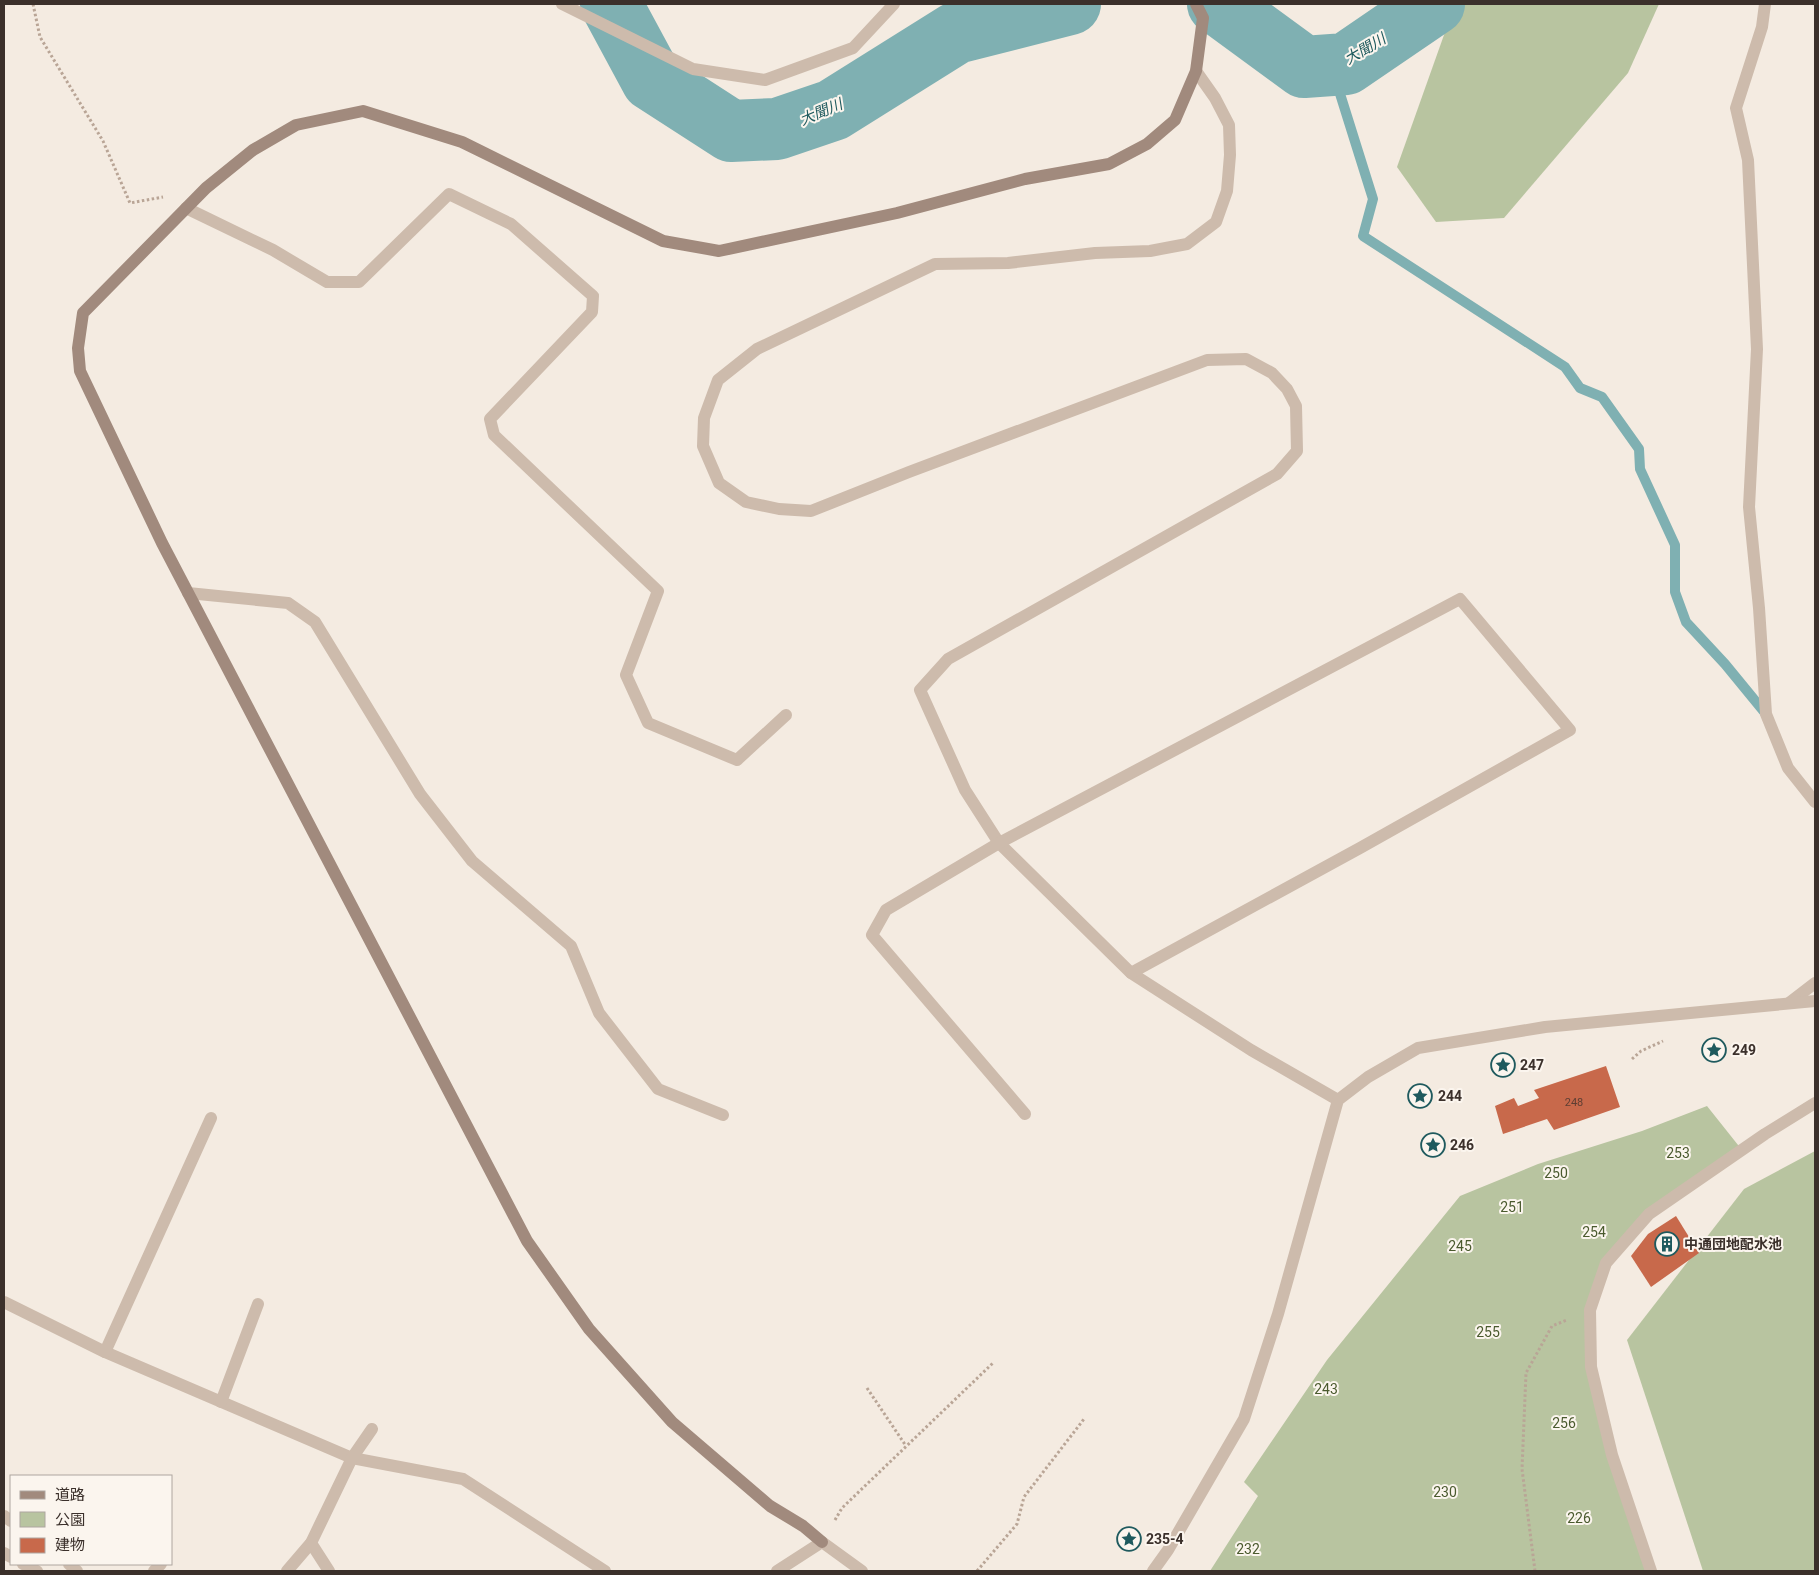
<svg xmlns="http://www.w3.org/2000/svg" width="1819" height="1575" viewBox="0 0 1819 1575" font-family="Roboto,'Noto Sans JP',sans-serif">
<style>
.green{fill:#b8c4a0}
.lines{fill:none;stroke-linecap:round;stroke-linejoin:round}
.stream{stroke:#7fb0b2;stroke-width:10}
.river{stroke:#7fb0b2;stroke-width:62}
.building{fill:#c8694b}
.path{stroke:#b9a596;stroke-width:3;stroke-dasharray:2.5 2.5;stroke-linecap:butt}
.street{stroke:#cdbbac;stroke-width:12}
.secondary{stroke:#a18a7d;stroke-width:12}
.labels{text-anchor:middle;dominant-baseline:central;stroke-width:4;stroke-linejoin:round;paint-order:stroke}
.number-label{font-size:11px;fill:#5e3e33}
.poi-label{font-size:14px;font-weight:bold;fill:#3b302b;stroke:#fbf5ee;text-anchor:start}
.park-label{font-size:14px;fill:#4a5a2e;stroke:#fbf5ee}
.water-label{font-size:15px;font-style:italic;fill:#1f5a5e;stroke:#fbf5ee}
</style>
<rect width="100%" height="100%" fill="#f4ebe1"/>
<g class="green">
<polygon points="1455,4 1659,4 1628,73 1504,218 1436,222 1397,167"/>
<polygon points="1707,1106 1742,1150 1649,1214 1606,1263 1590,1310 1591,1367 1651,1571 1210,1571 1258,1496 1244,1482 1327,1360 1460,1196 1538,1164 1642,1131"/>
<polygon points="1815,1151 1815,1571 1703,1571 1627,1340 1744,1189"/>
</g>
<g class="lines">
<polyline class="stream" points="1331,65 1373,199 1363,236 1565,367 1580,388 1602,397 1639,449 1640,469 1675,545 1675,592 1686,622 1725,664 1766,714"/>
<g class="river">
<polyline points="611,4 652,80 731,131 777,129 833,110 956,33 1070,4"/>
<polyline points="1218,4 1304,67 1346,64 1434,4"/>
</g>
</g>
<g class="building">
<polygon points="1606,1066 1620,1107 1554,1130 1547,1119 1503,1134 1495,1106 1514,1098 1518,1106 1539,1098 1534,1090"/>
<polygon points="1676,1216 1699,1253 1651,1287 1631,1256 1648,1234"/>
</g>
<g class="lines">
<g class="path">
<polyline points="33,4 40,37 103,141 130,203 163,197"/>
<polyline points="1632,1059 1641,1051 1663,1041"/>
<polyline points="867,1388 906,1446"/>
<polyline points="835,1520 842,1508 993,1363"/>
<polyline points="977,1571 1017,1524 1024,1497 1084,1419"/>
<polyline points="1535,1571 1522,1469 1526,1373 1552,1326 1567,1320"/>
</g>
<g class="street">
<polyline points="562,4 693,69 765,80 853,48 894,4"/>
<polyline points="1765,4 1762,27 1736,108 1748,160 1757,349 1749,507 1759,608 1766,714 1788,768 1815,802"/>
<polyline points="1196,71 1215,98 1229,125 1230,155 1227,191 1216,222 1187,244 1150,251 1095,253 1008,263 935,264 757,349 718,380 704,418 703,446 719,483 746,502 779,509 811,511 909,472 1207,360 1246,359 1272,373 1287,389 1296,406 1297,451 1277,474 948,659 920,690 965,790 999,843 1131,973 1251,1050 1338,1100"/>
<polyline points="186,208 273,250 327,282 359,282 449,194 511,224 593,296 592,312 490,419 494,435 658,591 626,675 648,723 737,760 786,715"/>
<polyline points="188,593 288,603 315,622 420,794 472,861 571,946 599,1013 658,1089 723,1115"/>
<polyline points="1789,1003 1815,983"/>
<polyline points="1025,1114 872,935 886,910 999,843 1460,599 1570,730 1360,848 1131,973"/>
<polyline points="4,1302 105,1352 352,1458 463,1479 605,1571"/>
<polyline points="105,1352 211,1118"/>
<polyline points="221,1402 258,1304"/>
<polyline points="4,1516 11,1521"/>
<polyline points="311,1543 329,1571"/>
<polyline points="4,1553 11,1557"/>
<polyline points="23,1564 37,1571"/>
<polyline points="69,1564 77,1571"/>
<polyline points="154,1571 161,1564"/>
<polyline points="287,1571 311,1543 352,1458 372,1429"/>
<polyline points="777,1571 822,1542 862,1571"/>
<polyline points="1153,1571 1168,1550 1244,1419 1278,1314 1338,1100 1368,1077 1418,1048 1545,1027 1815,1001"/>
<polyline points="1651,1571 1612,1455 1591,1367 1590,1310 1606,1263 1649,1214 1765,1134 1815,1103"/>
</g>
<polyline class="secondary" points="822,1542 803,1526 770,1506 672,1422 589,1329 527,1241 162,543 80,371 78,348 83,313 206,188 253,150 296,125 363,111 462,142 663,241 719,251 897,213 1025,179 1109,164 1147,144 1175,120 1196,71 1203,18 1196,4"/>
</g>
<defs>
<g id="sight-ring" transform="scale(1.25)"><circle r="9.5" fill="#fbf5ee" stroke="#1f5a5e" stroke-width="1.5"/><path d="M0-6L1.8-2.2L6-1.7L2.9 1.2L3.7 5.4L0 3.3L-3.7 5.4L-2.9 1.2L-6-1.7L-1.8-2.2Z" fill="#1f5a5e"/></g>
<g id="building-ring" transform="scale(1.25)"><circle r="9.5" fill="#fbf5ee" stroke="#1f5a5e" stroke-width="1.5"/><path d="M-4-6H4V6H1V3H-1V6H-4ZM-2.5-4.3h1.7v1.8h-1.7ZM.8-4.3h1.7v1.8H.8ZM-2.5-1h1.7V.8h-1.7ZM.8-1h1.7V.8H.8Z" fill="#1f5a5e"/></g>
</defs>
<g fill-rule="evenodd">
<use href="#sight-ring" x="1714" y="1050"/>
<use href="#sight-ring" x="1503" y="1065"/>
<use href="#sight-ring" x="1420" y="1096"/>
<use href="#sight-ring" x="1433" y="1145"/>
<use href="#building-ring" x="1667" y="1244"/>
<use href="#sight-ring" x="1129" y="1539"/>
</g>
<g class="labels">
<g class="number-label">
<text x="1574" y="1102">248</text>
</g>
<g class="poi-label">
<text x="1732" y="1050">249</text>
<text x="1520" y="1065">247</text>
<text x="1438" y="1096">244</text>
<text x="1450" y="1145">246</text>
<text x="1684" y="1244">中通団地配水池</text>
<text x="1146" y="1539">235-4</text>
</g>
<g class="park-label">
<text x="1678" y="1153">253</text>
<text x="1556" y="1173">250</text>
<text x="1512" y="1207">251</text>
<text x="1594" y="1232">254</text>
<text x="1460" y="1246">245</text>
<text x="1488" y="1332">255</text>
<text x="1326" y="1389">243</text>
<text x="1564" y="1423">256</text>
<text x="1445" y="1492">230</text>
<text x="1579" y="1518">226</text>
<text x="1248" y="1549">232</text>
</g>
<g class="water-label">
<text transform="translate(1365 49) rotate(-31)">大聞川</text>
<text transform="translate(821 112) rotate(-23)">大聞川</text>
</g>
</g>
<rect width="1819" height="1575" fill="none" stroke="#3b302b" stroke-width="10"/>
<rect x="10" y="1475" width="162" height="90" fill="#fbf5ee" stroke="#aea6a0"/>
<rect x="20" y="1491" width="25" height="8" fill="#a18a7d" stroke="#aea6a0"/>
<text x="55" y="1500" font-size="15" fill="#3b302b">道路</text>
<rect x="20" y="1512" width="25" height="15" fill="#b8c4a0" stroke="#aea6a0"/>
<text x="55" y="1525" font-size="15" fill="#3b302b">公園</text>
<rect x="20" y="1538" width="25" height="15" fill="#c8694b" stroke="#aea6a0"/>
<text x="55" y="1550" font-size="15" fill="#3b302b">建物</text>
</svg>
